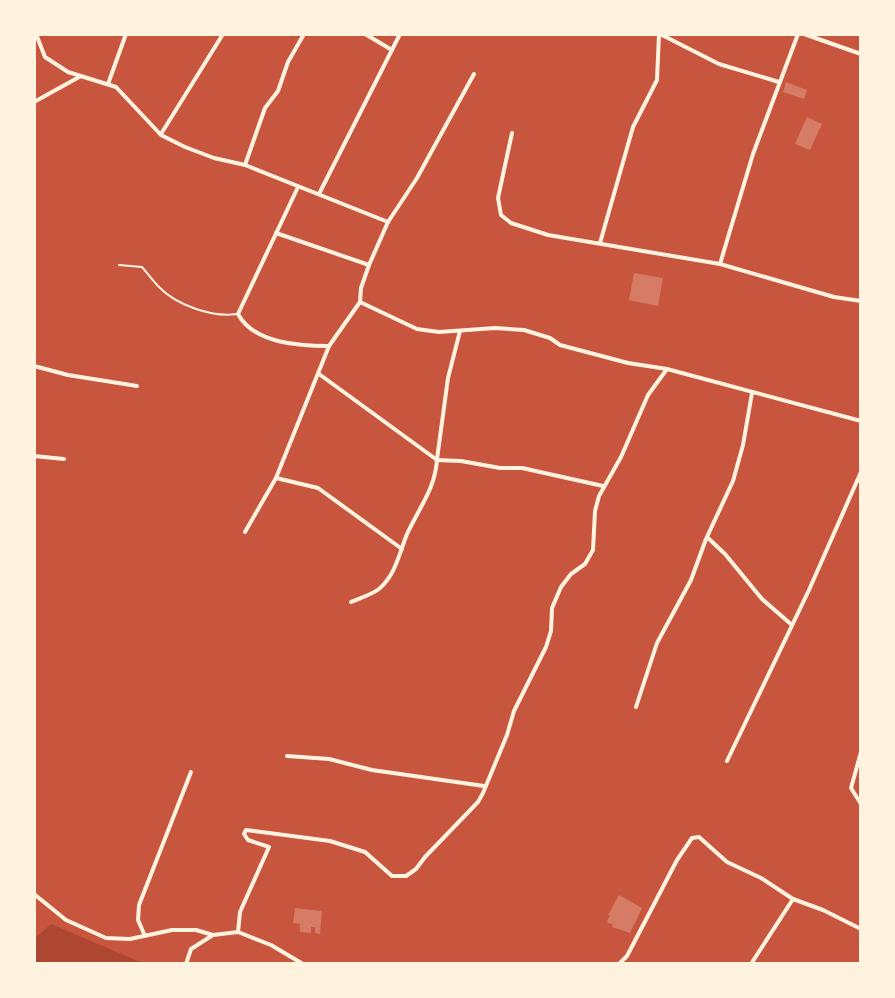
<svg xmlns="http://www.w3.org/2000/svg" width="895" height="998" viewBox="0 0 895 998" font-family="'Asap Condensed',sans-serif">
<style>
.green{fill:#ae4732}
.building{fill:#d67c66}
.lines{fill:none;stroke-linecap:round;stroke-linejoin:round}
.service{stroke:#fff3e0;stroke-width:2}
.minor{stroke:#fff3e0;stroke-width:4}
</style>
<rect width="100%" height="100%" fill="#c8553d"/>
<polygon class="green" points="51,924 145,964 34,964 34,939"/>
<g class="building">
<polygon points="786,82 807,90 804,99 783,92"/>
<polygon points="807,117 822,124 810,150 795,144"/>
<polygon points="634,273 663,278 658,306 629,300"/>
<polygon points="619,895 642,908 630,933 612,927 613,925 607,922 610,915 608,915"/>
<polygon points="295,908 322,911 320,934 315,933 315,927 311,927 311,933 300,932 300,924 293,923"/>
</g>
<g class="lines">
<path class="service" d="M119 265 142 267C148 274 153 281 159 287 176 305 213 318 237 314"/>
<g class="minor">
<polyline points="36,34 45,57 68,72 116,87 161,135 185,147 214,158 245,165 388,222"/>
<polyline points="365,34 392,50"/>
<polyline points="660,34 719,64 779,82"/>
<polyline points="804,34 861,54"/>
<polyline points="108,84 126,34"/>
<polyline points="34,102 81,76"/>
<polyline points="512,133 498,198 501,215 511,223 548,235 720,264 834,297 861,301"/>
<polyline points="161,134 223,34"/>
<polyline points="245,165 265,108 278,91 288,62 304,34"/>
<path d="M298 187 238 314C254 344 301 346 329 346"/>
<polyline points="320,192 400,34"/>
<polyline points="276,233 369,265"/>
<polyline points="600,243 633,127 657,80 659,34"/>
<polyline points="720,264 753,154 798,34"/>
<polyline points="360,302 417,329 439,332 495,328 524,330 550,338 560,345 628,363 667,369 861,421"/>
<polyline points="34,366 68,375 137,386"/>
<polyline points="319,374 437,460"/>
<polyline points="34,456 64,459"/>
<polyline points="437,459 448,378 460,331"/>
<polyline points="276,478 318,488 402,549"/>
<polyline points="245,532 276,478 329,346 360,302 361,288 369,265 388,222 417,178 474,74"/>
<polyline points="708,538 725,554 762,599 792,625"/>
<path d="M351 602C360 598 371 595 379 589 396 574 399 554 407 534 419 508 435 489 437 460L461 461 500 468H522L603 486"/>
<polyline points="636,707 657,643 691,580 706,539 733,481 743,445 752,393"/>
<polyline points="861,752 851,788 861,804"/>
<polyline points="287,756 329,759 372,770 484,786"/>
<polyline points="727,761 809,590 861,472"/>
<polyline points="34,894 66,920 106,938 130,939 172,930 196,930 213,935 238,932 240,912 269,847 248,840 244,834 246,830 330,841 365,852 392,876 406,876 416,869 425,857 478,802 483,793 507,735 514,711 546,647 551,631 552,608 561,587 571,574 585,564 593,550 595,511 599,496 621,457 648,395 667,369"/>
<polyline points="238,932 271,945 303,964"/>
<polyline points="145,936 138,920 139,905 191,772"/>
<polyline points="186,964 191,949 213,935"/>
<polyline points="619,964 627,956 677,860 692,838 699,837 727,862 761,878 793,899"/>
<polyline points="751,964 793,899 823,910 861,929"/>
</g>
</g>
<rect width="895" height="998" fill="none" stroke="#fff3e0" stroke-width="72"/>
</svg>
